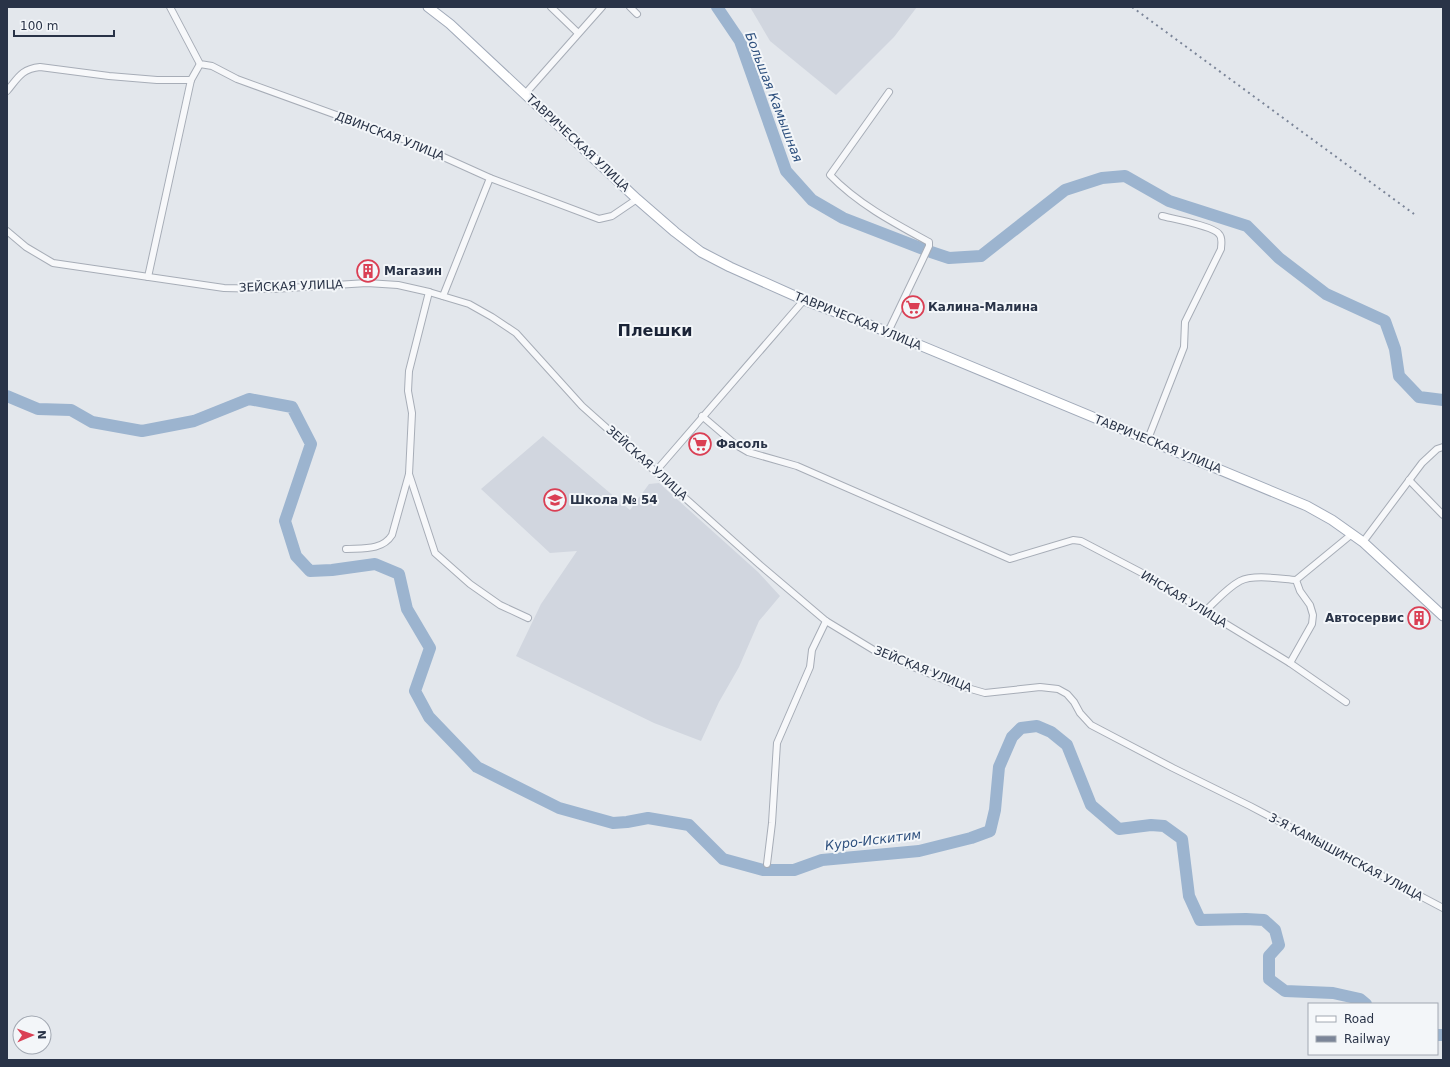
<svg xmlns="http://www.w3.org/2000/svg" width="1450" height="1067" viewBox="0 0 1450 1067" font-family="'DejaVu Sans',sans-serif">
<style>
.built{fill:#d1d6df}
.lines{fill:none;stroke-linecap:round;stroke-linejoin:round}
.river{stroke:#9cb4cf;stroke-width:12}
.street-casing{stroke:#a7adb7;stroke-width:8}
.primary-casing{stroke:#a1aab9;stroke-width:11}
.street{stroke:#f7f8fa;stroke-width:6}
.primary{stroke:#fff;stroke-width:9}
.rail{stroke:#7b8598;stroke-width:2;stroke-dasharray:2 4;stroke-linecap:butt}
.labels{text-anchor:middle;dominant-baseline:central;stroke-width:4;stroke-linejoin:round;paint-order:stroke}
.street-label{font-size:12px;fill:#293347;stroke:#f3f6f9}
.poi-label{font-size:12px;font-weight:bold;fill:#293347;stroke:#f3f6f9;text-anchor:start}
.water-label{font-size:13px;font-style:italic;fill:#2f517f;stroke:#f3f6f9}
.district-label{font-size:16px;font-weight:bold;fill:#1b2437;stroke:#f3f6f9}
</style>
<rect width="100%" height="100%" fill="#e3e7ec"/>
<g class="built">
<polygon points="750,7 917,7 894,37 836,95 770,41"/>
<polygon points="543,436 630,510 649,484 659,483 758,572 780,596 759,621 739,667 719,702 701,741 654,723 516,656 541,604 577,551 550,553 481,489"/>
</g>
<g class="lines">
<g class="river">
<polyline points="717,7 740,41 786,171 812,200 843,218 931,252 949,258 981,256 1065,190 1102,178 1125,176 1169,201 1247,226 1279,258 1326,294 1385,321 1395,349 1399,376 1419,397 1443,400"/>
<polyline points="7,396 38,409 71,410 92,422 142,431 194,421 249,399 292,407 311,444 285,521 296,556 310,571 332,570 375,564 399,574 407,609 430,648 415,691 429,717 477,767 559,808 613,823 627,822 648,818 689,825 723,859 763,870 794,870 822,860 919,851 971,838 990,831 995,810 999,767 1012,737 1021,728 1037,726 1051,732 1067,745 1091,805 1119,829 1151,825 1164,826 1182,839 1189,896 1200,920 1246,919 1264,920 1275,930 1279,945 1269,956 1269,979 1285,991 1333,993 1360,999 1366,1004"/>
<polyline points="1437,1035 1443,1035"/>
</g>
<g class="street-casing">
<g id="street">
<polyline points="170,7 200,64 212,66 237,79 408,141 490,178 599,219 612,216 637,199"/>
<polyline points="551,7 578,33"/>
<polyline points="630,7 637,14"/>
<path d="M7 91C18 78 21 69 40 67L109 76 157 80H191"/>
<polyline points="525,94 602,7"/>
<polyline points="7,231 26,247 53,263 224,288 273,289 367,283 398,285 429,292 469,304 492,317 516,333 582,406 760,565 826,621 877,652 957,685 985,693 1040,687 1058,689 1067,694 1074,702 1080,713 1091,725 1173,768 1250,806 1443,908"/>
<polyline points="148,277 191,80 200,64"/>
<polyline points="443,296 490,178"/>
<path d="M888 332 922 261 929 246V242C894 223 858 204 830 175L889 92"/>
<polyline points="702,416 736,445 748,452 797,466 1010,559 1073,540 1081,541 1144,574 1290,663 1346,702"/>
<path d="M1148 439 1184 347 1185 322 1221 249C1221 244 1223 238 1219 234 1213 226 1174 219 1162 216"/>
<polyline points="656,471 804,300"/>
<polyline points="409,474 435,553 470,584 500,605 528,618"/>
<polyline points="1409,480 1443,515"/>
<polyline points="1363,542 1422,463 1437,449 1443,447"/>
<path d="M346 549C362 548 382 551 392 535L409 474 412 413 408 391 409 371 429 292"/>
<path d="M1205 611C1216 601 1227 588 1240 581 1254 574 1281 579 1296 580L1352 534"/>
<polyline points="1290,663 1312,624 1313,615 1310,605 1300,591 1296,580"/>
<polyline points="767,864 772,823 777,743 810,667 812,650 826,621"/>
</g>
</g>
<g class="primary-casing">
<polyline id="primary" points="428,7 450,24 637,199 675,232 701,252 730,267 804,300 888,332 1307,506 1332,520 1363,542 1443,616"/>
</g>
<use href="#street" class="street"/>
<use href="#primary" class="primary"/>
<polyline class="rail" points="1132,7 1414,214"/>
</g>
<defs>
<g id="building-ring" transform="scale(1.15)"><circle r="9.5" fill="#f3f6f9" stroke="#da3f54" stroke-width="1.5"/><path d="M-4-6H4V6H1V3H-1V6H-4ZM-2.5-4.3h1.7v1.8h-1.7ZM.8-4.3h1.7v1.8H.8ZM-2.5-1h1.7V.8h-1.7ZM.8-1h1.7V.8H.8Z" fill="#da3f54"/></g>
<g id="supermarket-ring" transform="scale(1.15)"><circle r="9.5" fill="#f3f6f9" stroke="#da3f54" stroke-width="1.5"/><path d="M-6-5.5h2.5l.6 2H6L4.5 2H-2.5L-4.4-4H-6ZM-1.5 3.2a1.3 1.3 0 1 0 .1 0ZM3 3.2a1.3 1.3 0 1 0 .1 0Z" fill="#da3f54"/></g>
<g id="school-ring" transform="scale(1.15)"><circle r="9.5" fill="#f3f6f9" stroke="#da3f54" stroke-width="1.5"/><path d="M0-5L7-2L0 1L-7-2ZM-4 1L0 2.5L4 1V4Q0 6-4 4Z" fill="#da3f54"/></g>
</defs>
<g fill-rule="evenodd">
<use href="#building-ring" x="368" y="271"/>
<use href="#supermarket-ring" x="913" y="307"/>
<use href="#supermarket-ring" x="700" y="444"/>
<use href="#school-ring" x="555" y="500"/>
<use href="#building-ring" x="1419" y="618"/>
</g>
<g class="labels">
<g class="street-label">
<text transform="translate(390 136) rotate(21)">ДВИНСКАЯ УЛИЦА</text>
<text transform="translate(578 143) rotate(43)">ТАВРИЧЕСКАЯ УЛИЦА</text>
<text transform="translate(291 286) rotate(-2)">ЗЕЙСКАЯ УЛИЦА</text>
<text transform="translate(858 321) rotate(22)">ТАВРИЧЕСКАЯ УЛИЦА</text>
<text transform="translate(1158 444) rotate(22)">ТАВРИЧЕСКАЯ УЛИЦА</text>
<text transform="translate(647 463) rotate(42)">ЗЕЙСКАЯ УЛИЦА</text>
<text transform="translate(1184 599) rotate(31)">ИНСКАЯ УЛИЦА</text>
<text transform="translate(923 669) rotate(22)">ЗЕЙСКАЯ УЛИЦА</text>
<text transform="translate(1346 857) rotate(28)">3-Я КАМЫШИНСКАЯ УЛИЦА</text>
</g>
<g class="poi-label">
<text x="384" y="271">Магазин</text>
<text x="928" y="307">Калина-Малина</text>
<text x="716" y="444">Фасоль</text>
<text x="570" y="500">Школа № 54</text>
<text x="1404" y="618" text-anchor="end">Автосервис</text>
</g>
<g class="water-label">
<text transform="translate(774 97) rotate(69)">Большая Камышная</text>
<text transform="translate(873 840) rotate(-7)">Куро-Искитим</text>
</g>
<g class="district-label">
<text x="655" y="330">Плешки</text>
</g>
</g>
<rect width="1450" height="1067" fill="none" stroke="#293347" stroke-width="16"/>
<rect x="1308" y="1003" width="130" height="52" fill="#f3f6f9" stroke="#a2a8b2"/>
<rect x="1316" y="1016" width="20" height="6" fill="#ffffff" stroke="#a2a8b2"/>
<text x="1344" y="1023" font-size="12" fill="#293347">Road</text>
<rect x="1316" y="1036" width="20" height="6" fill="#7b8598" stroke="#a2a8b2"/>
<text x="1344" y="1043" font-size="12" fill="#293347">Railway</text>
<g transform="translate(32 1035) rotate(88)"><circle r="19" fill="#f3f6f9" stroke="#a2a8b2"/>
<path d="M0-3L7 15L0 10L-7 15Z" fill="#da3f54"/>
<text y="-6" font-size="11" font-weight="bold" text-anchor="middle" fill="#293347">N</text>
</g>
<path d="M14 30v6h100v-6" fill="none" stroke="#293347" stroke-width="2"/>
<text x="20" y="30" font-size="12" fill="#293347" stroke="#f3f6f9" stroke-width="3" paint-order="stroke">100 m</text>
</svg>
